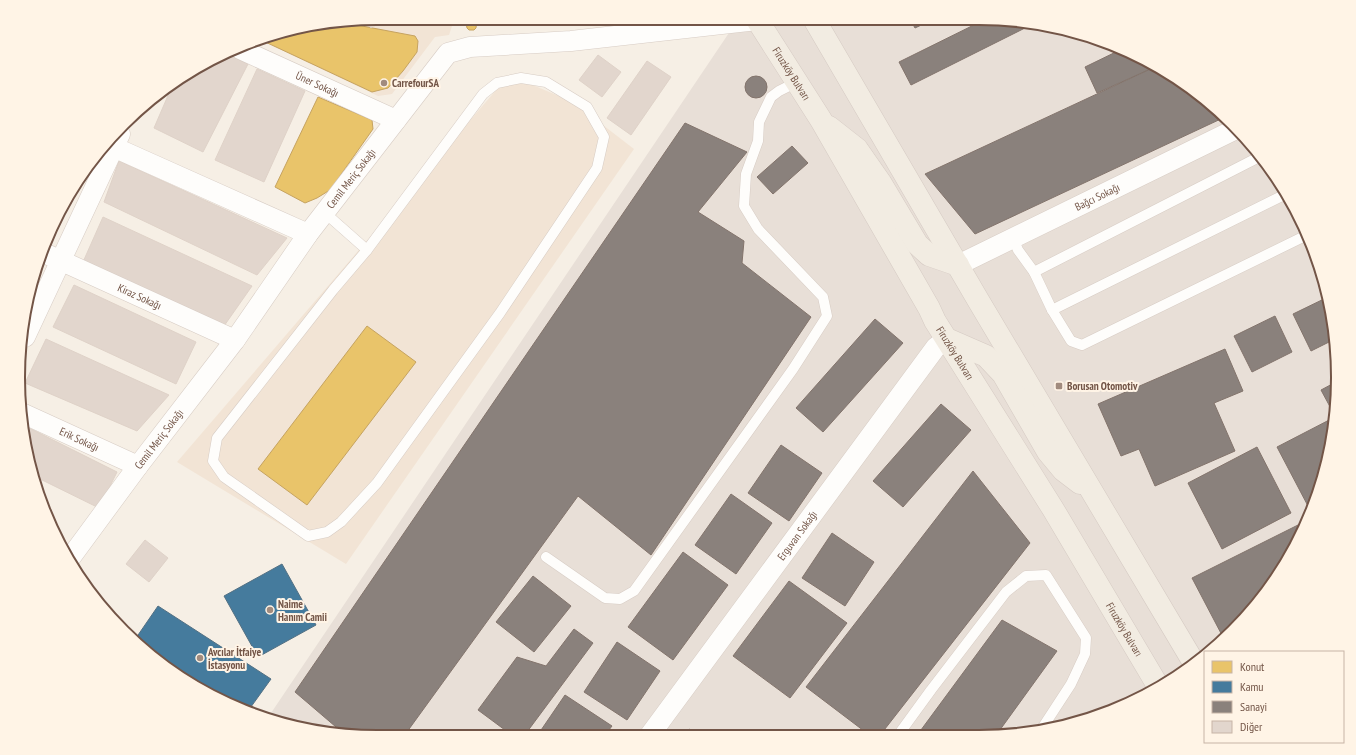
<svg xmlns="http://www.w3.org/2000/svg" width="1356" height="755" viewBox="0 0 1356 755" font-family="'PT Sans Narrow',sans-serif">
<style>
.residential{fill:#f2e4d5}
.industrial{fill:#e8dfd7}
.homes{fill:#e9c46a;stroke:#c6a360}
.public{fill:#457b9d;stroke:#537083}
.industry{fill:#8a817c;stroke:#83746c}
.building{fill:#e2d6cd;stroke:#dfd2c8}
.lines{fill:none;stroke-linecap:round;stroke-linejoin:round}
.lane-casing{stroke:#d7ccc4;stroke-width:11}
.street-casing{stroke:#d7ccc4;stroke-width:21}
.primary-casing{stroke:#d5cac3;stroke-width:23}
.path{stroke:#d7cec9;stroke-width:2.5;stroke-dasharray:1 3;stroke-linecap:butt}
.lane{stroke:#fefdfb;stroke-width:10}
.street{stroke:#fefdfb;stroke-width:20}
.primary{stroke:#f2ece2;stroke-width:22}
.poi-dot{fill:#a18b7e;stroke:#fff4e6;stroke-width:1.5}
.labels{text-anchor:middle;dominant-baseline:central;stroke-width:4;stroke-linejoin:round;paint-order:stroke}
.street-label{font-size:11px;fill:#735547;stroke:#fff4e6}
.poi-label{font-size:11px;font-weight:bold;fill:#735547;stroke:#fff4e6;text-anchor:start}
.rim{fill:none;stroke:#735547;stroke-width:2}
</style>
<rect width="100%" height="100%" fill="#f6efe5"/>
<g class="residential">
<polygon points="378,18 549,18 495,23 477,23 474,30 469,30 466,24 452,26 449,35 435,37 392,94 378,96 258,39 262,37"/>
<polygon points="509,75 573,102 634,149 346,564 177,462"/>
</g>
<polygon class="industrial" points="739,18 1002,19 1072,30 1158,66 1216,107 1264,159 1301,219 1326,285 1337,354 1335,425 1319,493 1290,557 1233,632 1208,652 1205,652 1205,654 1178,677 1094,718 1025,734 354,736 267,719"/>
<g class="homes">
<polygon points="465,18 477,18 476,28 474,30 469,30 467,28"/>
<polygon points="346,23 415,36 418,41 417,52 403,71 388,88 372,92 259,39 262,37"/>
<polygon points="318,97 372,120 373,129 330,190 317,198 305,203 275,187"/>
<polygon points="367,326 416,362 307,505 258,469"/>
</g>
<g class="public">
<polygon points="282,564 316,625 258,657 224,596"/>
<polygon points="158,606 271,679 248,711 198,689 136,638"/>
</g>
<g class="industry">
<polygon points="910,19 934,19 915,28"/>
<polygon points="986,19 1002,19 1028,23 1029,26 911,85 899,62"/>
<polygon points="1120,50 1157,66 1097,93 1085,67"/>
<polygon points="1157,66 1216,107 1225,117 975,234 925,174"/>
<circle cx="756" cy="87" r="11"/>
<polygon points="685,123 747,152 698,212 744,241 742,263 811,317 651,555 578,496 404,736 354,736 332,732 336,727 295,692"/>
<polygon points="792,146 808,163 773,194 757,177"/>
<polygon points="1328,297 1335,339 1311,351 1293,314"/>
<polygon points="1275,316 1292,352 1252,372 1234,336"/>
<polygon points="875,319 903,343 823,432 796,408"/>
<polygon points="1225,349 1243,391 1214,403 1235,451 1155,486 1139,449 1121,456 1098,404"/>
<polygon points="1336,382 1335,416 1321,390"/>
<polygon points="941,404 971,430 903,507 873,481"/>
<polygon points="1335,417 1335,425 1319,493 1315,502 1308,506 1277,447"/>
<polygon points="781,445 822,473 789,521 748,493"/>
<polygon points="1257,447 1291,513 1222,549 1188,483"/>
<polygon points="973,471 1030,543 881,734 868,734 806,687"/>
<polygon points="731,494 772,523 736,574 695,545"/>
<polygon points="1306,521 1290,557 1233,632 1224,639 1192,578"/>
<polygon points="832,533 874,562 845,606 802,578"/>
<polygon points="683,552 728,585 673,660 628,627"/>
<polygon points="533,576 571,606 534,652 496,622"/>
<polygon points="789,581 847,623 790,698 733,656"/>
<polygon points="1002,620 1057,651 997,734 918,734"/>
<polygon points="574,629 593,643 524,736 513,736 478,710 517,657 546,666"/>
<polygon points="617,642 660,671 627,720 584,692"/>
<polygon points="565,695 612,726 605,735 537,736"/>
<polygon points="689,729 698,735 684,735"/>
</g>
<g class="building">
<polygon points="229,55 248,64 203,152 154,128 173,84"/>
<polygon points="598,55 621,72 602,97 579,80"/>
<polygon points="647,61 671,77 631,135 607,118"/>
<polygon points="257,69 305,91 264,182 215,160"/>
<polygon points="119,161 287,238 257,275 104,202"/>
<polygon points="103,217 252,286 224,326 83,262"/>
<polygon points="74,285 196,342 176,384 53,327"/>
<polygon points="46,339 169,395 137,431 25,383"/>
<polygon points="25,426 117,472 99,508 36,477"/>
<polygon points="145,540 168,558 149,582 126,564"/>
</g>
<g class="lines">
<g class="lane-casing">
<g id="lane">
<polygon points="521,78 546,82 587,107 604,137 597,168 500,313 377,483 341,522 327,532 308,536 224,477 213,461 217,438 333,290 367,250 483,94 497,83"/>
<polyline points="324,212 367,250"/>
<polyline points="1013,238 1018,250 1034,272 1052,310 1071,341 1082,345 1307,235"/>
<polyline points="1034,272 1261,156"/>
<polyline points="1052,310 1286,194"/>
<polyline points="546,557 605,598 620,599 634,591 793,369 827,316 823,297 758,229 744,206 746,174 758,141 759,122 771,97 779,91 797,82"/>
<polyline points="899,734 931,690 1006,592 1026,576 1046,575 1086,638 1085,654 1071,684 1041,730"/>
</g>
</g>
<g class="street-casing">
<g id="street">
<path id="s1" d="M240 49 396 120"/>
<polyline points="109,145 308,234"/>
<path id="s2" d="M44 253 235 340"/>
<path id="s3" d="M958 265 1236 129"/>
<polyline points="25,337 120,134"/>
<path id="s4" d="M22 413 138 466"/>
<path id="s5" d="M71 557 138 466 235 340 308 234 448 53 470 47 571 41 757 20"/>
<path id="s6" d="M650 735 936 347 947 339"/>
</g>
</g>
<g class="primary-casing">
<g id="primary">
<path id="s7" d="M756 18 821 120 929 308 935 321 1053 509 1158 686"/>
<polyline points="814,19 978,300 1194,663"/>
<polyline points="829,127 857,149 880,182 917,244 929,255 958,265"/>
<polyline points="947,339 986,356 1003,374 1048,452 1063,470 1080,483"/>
</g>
</g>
<g class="path">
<path d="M418 18C427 22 437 26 443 18"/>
<polyline points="371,28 373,19"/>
</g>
<use href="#lane" class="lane"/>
<use href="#street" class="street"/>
<use href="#primary" class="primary"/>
</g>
<g class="poi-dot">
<circle cx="384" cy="83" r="4"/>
<rect x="1055" y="382" width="8" height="8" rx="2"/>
<circle cx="270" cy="610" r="4"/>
<circle cx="200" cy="658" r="4"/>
</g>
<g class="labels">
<g class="street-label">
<text stroke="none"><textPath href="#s7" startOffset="66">Firuzköy Bulvarı</textPath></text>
<text stroke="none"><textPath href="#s1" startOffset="85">Üner Sokağı</textPath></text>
<text stroke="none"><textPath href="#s5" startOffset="471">Cemil Meriç Sokağı</textPath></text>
<text stroke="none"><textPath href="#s3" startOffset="155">Bağcı Sokağı</textPath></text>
<text stroke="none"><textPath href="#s2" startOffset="105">Kiraz Sokağı</textPath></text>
<text stroke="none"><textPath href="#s7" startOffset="390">Firuzköy Bulvarı</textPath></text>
<text stroke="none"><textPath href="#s4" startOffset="63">Erik Sokağı</textPath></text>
<text stroke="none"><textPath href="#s5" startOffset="147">Cemil Meriç Sokağı</textPath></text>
<text stroke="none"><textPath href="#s6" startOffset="248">Erguvan Sokağı</textPath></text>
<text stroke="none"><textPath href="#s7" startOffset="714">Firuzköy Bulvarı</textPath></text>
</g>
<g class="poi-label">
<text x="392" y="83">CarrefourSA</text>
<text x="1067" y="386">Borusan Otomotiv</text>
<text x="278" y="604">Naime<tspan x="278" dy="13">Hanım Camii</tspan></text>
<text x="208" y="652">Avcılar İtfaiye<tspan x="208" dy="13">İstasyonu</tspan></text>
</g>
</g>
<path d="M0 0H1356V755H0ZM377 25H979A352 352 0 0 1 1331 377V378A352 352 0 0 1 979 730H377A352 352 0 0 1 25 378V377A352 352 0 0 1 377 25Z" fill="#fff4e6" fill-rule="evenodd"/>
<path class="rim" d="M377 25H979A352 352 0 0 1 1331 377V378A352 352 0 0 1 979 730H377A352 352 0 0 1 25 378V377A352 352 0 0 1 377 25Z"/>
<rect x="1204" y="651" width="140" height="92" fill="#fff4e6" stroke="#c7b4a6"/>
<rect x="1212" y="661" width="20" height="12" fill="#e9c46a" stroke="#c7b4a6"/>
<text x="1240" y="671" font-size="12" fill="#735547">Konut</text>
<rect x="1212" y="681" width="20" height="12" fill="#457b9d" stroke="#c7b4a6"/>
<text x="1240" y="691" font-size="12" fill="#735547">Kamu</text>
<rect x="1212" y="701" width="20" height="12" fill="#8a817c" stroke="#c7b4a6"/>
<text x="1240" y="711" font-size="12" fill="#735547">Sanayi</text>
<rect x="1212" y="721" width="20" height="12" fill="#e2d6cd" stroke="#c7b4a6"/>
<text x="1240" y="731" font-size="12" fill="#735547">Diğer</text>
</svg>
